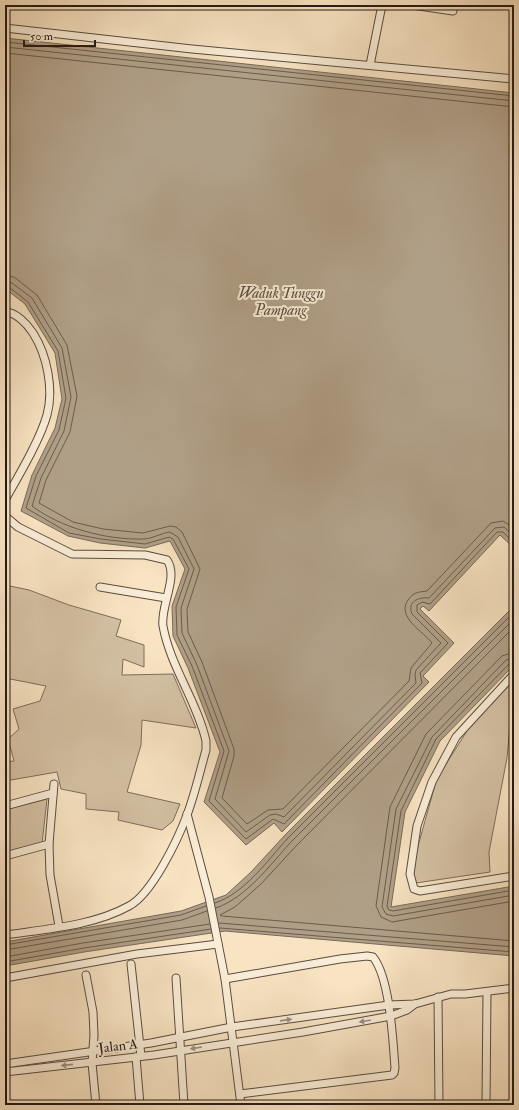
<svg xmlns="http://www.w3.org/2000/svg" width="519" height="1110" viewBox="0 0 519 1110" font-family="'IM FELL Double Pica',serif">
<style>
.green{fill:#d4c1a4;stroke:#7c6e5c}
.water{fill:#b09f87;stroke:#786a59}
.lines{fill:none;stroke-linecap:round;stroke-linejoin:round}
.shore{stroke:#6a5c4e;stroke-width:1}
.street-casing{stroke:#5a4c40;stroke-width:9}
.street{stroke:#faedd7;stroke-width:7}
.oneway{fill:#9a8e7f}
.labels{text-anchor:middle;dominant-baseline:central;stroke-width:4;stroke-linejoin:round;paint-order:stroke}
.street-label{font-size:14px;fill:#251a14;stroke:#faedd7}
.water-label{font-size:15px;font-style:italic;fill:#5d4f42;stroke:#faedd7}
</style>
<rect width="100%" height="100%" fill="#f8e3c2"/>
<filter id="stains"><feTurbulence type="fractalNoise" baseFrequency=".005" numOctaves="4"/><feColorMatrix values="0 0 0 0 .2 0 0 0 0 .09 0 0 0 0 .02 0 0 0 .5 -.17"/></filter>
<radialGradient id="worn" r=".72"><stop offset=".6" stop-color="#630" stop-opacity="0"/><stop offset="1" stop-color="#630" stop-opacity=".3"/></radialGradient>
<g class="green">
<polygon points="5,585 29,590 69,605 121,620 116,636 144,645 144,667 123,659 122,675 173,674 196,728 142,720 141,745 127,792 180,804 173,821 162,830 118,820 119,812 86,809 86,794 61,789 57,772 5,781 5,762 14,761 8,739 19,729 13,709 40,701 46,686 5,678"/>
<polygon points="514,679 507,758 489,852 490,872 416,883 411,871 437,778 467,731"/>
<polygon points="47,799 42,844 5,852 5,810"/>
</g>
<g class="water">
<polygon points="5,38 514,93 514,548 500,535 429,611 423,606 420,609 454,643 423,676 429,682 282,832 274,823 246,845 204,802 220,752 188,668 173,636 172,606 185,569 170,541 145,548 100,543 68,536 21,511 32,475 55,428 62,399 55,353 25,304 7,290 5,291"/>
<polygon points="514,606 514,665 440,741 405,812 391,907 514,886 514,956 225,931 84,952 5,966 5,942 181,911 226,895 251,872 285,835"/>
</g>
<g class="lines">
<g class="shore">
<polyline points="5,42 514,96"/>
<polyline points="5,47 514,101"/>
<polyline points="5,53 514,107"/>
<path d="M5 276 14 277 37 295 67 345 77 396 70 432 46 480 39 503 73 522 103 529 143 533 170 526 176 527 182 532 200 569 187 609 188 632 202 662 234 749V756L222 798 247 824 268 810 283 809 409 681 411 668 432 643C424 632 396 617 408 600 413 592 419 592 427 591L491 523 503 521 514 528"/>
<path d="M5 282 12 283 32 298 62 348 71 397 64 431 41 478 32 506C61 528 106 540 143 539 152 539 161 533 170 532L178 537 194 569 181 608 182 633 197 665 229 751 215 799 246 832 270 815 276 814 284 817 416 683 415 675 416 670 441 643 412 614C407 601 419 597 429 598L495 528 504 527 514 536"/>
<polyline points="5,287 9,287 28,302 58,351 66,398 59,430 36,476 26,508 69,533 101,539 145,544 169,537 173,539 189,569 176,607 177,635 192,666 224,751 209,801 246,839 273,819 284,824 422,683 420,673 448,643 417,612 417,605 422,602 430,604 497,532 503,532 514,543"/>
<polyline points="514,627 296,846 261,884 235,907 220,915 222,916 514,941"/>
<polyline points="514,652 502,656 426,734 390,807 376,906 381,917 392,922 514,901"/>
<polyline points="514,658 506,660 432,737 396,809 382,907 386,914 393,916 514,895"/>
<polyline points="514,663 509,664 436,739 401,811 387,906 389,910 393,911 514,890"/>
<path d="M215 903C245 893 267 861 288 838L514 612"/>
<path d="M216 908C247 897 269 866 291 842L514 619"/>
<polyline points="219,923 514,947"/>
<polyline points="220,928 514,952"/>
<polyline points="5,945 181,915 206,906"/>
<polyline points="5,950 182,920 207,911"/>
<polyline points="5,957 83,943 210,924"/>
<polyline points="5,962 84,948 211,929"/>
</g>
<g class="street-casing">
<g id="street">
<polyline points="412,5 453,11"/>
<polyline points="5,28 192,49 514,79"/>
<polyline points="370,65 382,5"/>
<path d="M5 312C16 312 27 324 33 333 47 355 54 389 47 415 40 440 18 477 5 500"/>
<path d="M5 516 18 527 72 554 145 555 167 560C179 577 160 606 163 626 170 666 197 701 206 741V750C200 771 195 794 187 815 178 839 152 894 129 906 93 926 46 929 5 935"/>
<polyline points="100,587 166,598"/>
<polyline points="514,674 456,737 432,782 417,826 410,874 414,889 420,891 514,876"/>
<polyline points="54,784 49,844 50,875 59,926"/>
<polyline points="5,806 53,793"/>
<polyline points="187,814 209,897 225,979 241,1105"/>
<polyline points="5,856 49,844"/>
<polyline points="131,964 141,1056"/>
<polyline points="86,975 93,1012 94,1035 92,1063 96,1105"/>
<polyline points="5,978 137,954 218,944"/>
<polyline points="176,978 184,1105"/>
<path d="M225 979 340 959 367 956 373 957C390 978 393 1041 395 1068L394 1073 392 1075 240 1094"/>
<polyline points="438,997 439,1105"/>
<polyline points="136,1057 140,1105"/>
<polyline points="5,1064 151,1043 232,1027 389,1005 415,1004 451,994 465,994 514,988"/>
<polyline points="5,1072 154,1055 303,1032 391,1016 407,1010 415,1004"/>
<polyline points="486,1105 487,992"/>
</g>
</g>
<use href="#street" class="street"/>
</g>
<defs><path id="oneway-solid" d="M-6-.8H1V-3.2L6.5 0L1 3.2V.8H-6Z"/></defs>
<g class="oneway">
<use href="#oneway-solid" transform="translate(286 1020) rotate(-8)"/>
<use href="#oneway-solid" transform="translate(365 1021) rotate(170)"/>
<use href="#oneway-solid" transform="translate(196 1048) rotate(171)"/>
<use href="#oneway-solid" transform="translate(67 1065) rotate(174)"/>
</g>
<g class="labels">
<g class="street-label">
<text transform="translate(118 1046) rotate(-7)">Jalan A</text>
</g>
<g class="water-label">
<text x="281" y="293">Waduk Tunggu<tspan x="281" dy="17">Pampang</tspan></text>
</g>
</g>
<rect width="519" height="1110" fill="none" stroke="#f8e3c2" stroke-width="20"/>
<rect x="6" y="6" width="507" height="1098" fill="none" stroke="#251a14" stroke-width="2"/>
<rect x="10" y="10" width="499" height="1090" fill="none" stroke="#251a14"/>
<path d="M24 40v6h71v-6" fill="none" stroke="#251a14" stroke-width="2"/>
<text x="30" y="40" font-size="12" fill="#251a14" stroke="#faedd7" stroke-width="3" paint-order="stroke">50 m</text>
<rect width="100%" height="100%" filter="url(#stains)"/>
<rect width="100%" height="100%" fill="url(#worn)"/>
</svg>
